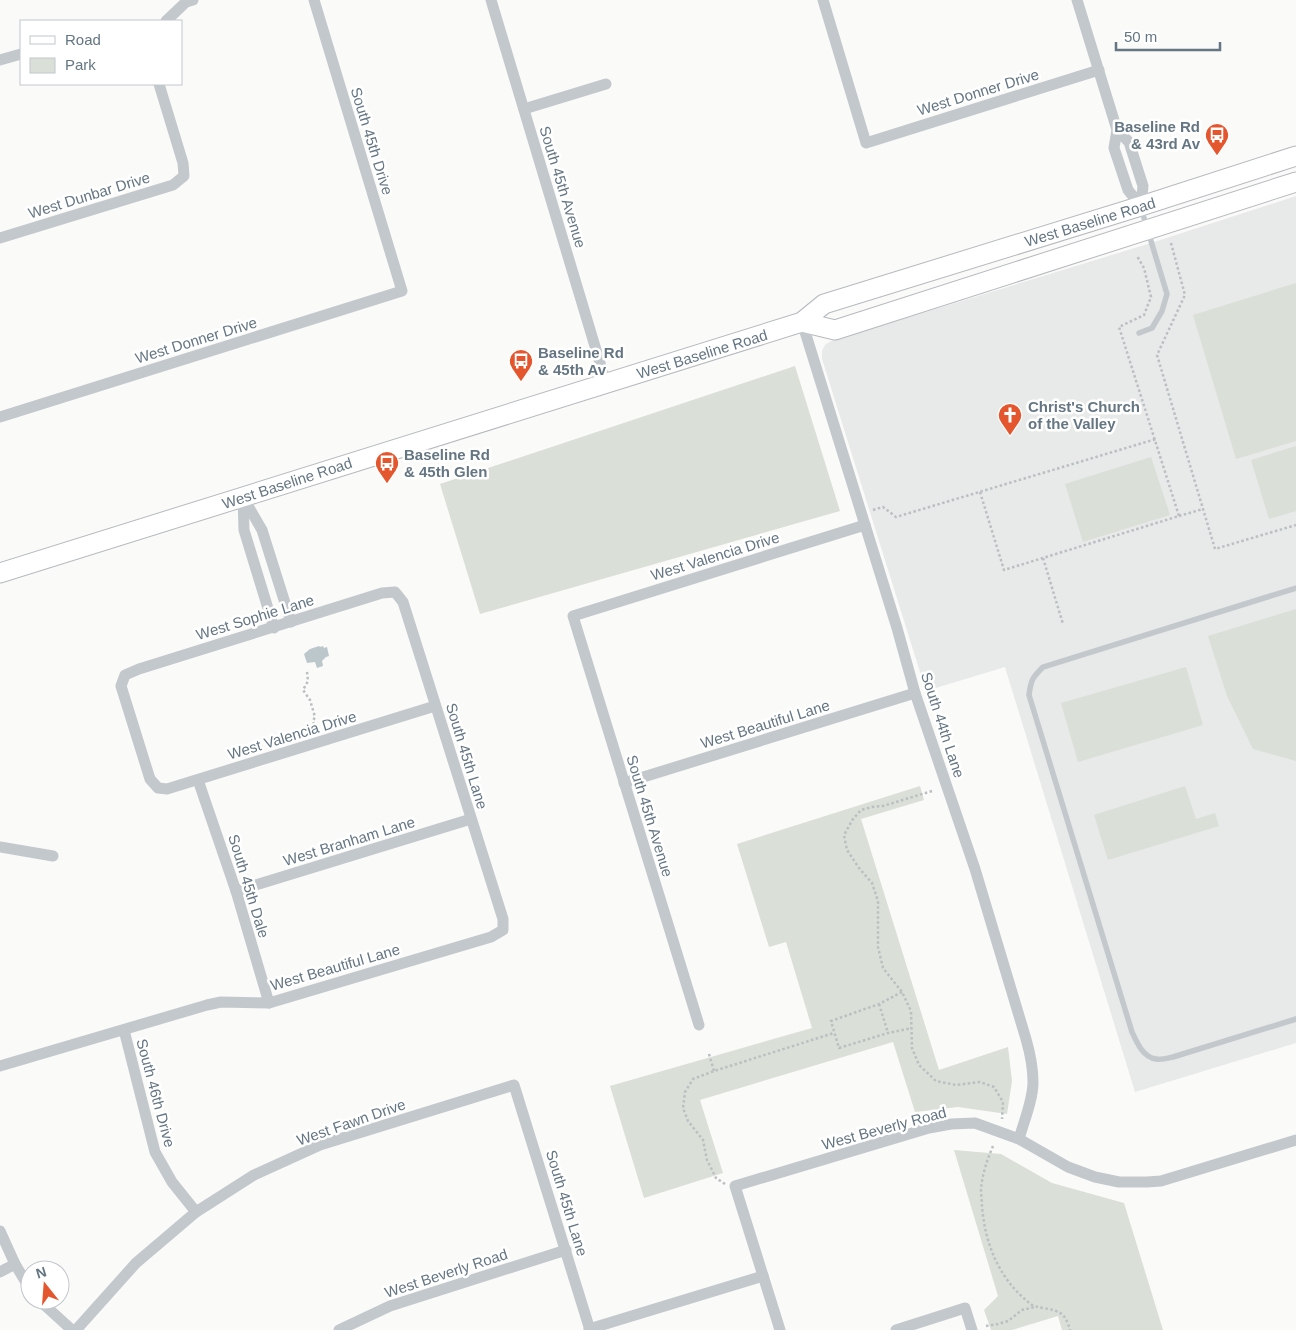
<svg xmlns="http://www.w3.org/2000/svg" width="1296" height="1330" viewBox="0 0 1296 1330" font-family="Helvetica,sans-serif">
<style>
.built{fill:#e8e9e9}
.green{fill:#dadfd7}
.water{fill:#bbc7cb}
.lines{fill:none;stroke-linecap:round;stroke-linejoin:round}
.primary-casing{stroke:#b5babe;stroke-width:21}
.path{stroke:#bbbfc2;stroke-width:2.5;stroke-dasharray:2.5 2.5;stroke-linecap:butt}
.lane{stroke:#c3c8cc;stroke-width:5.5}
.street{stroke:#c3c8cc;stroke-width:11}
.primary{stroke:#fff;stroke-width:19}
.labels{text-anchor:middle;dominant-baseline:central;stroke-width:5;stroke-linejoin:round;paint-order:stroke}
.street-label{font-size:15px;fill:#657683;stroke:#fff}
.poi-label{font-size:15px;font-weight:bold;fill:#657683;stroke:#fff;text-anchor:start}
</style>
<rect width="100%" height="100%" fill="#fafaf8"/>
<polygon class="built" points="1296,196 1296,1043 1135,1092 1005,667 926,691 822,359 822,351 825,345 831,341 1151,243"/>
<g class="green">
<polygon points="1296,283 1296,441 1236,459 1193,315"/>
<polygon points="795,366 840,511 480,614 440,484"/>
<polygon points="1296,446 1296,511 1269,519 1251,460"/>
<polygon points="1151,457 1170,515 1083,542 1065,484"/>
<polygon points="1296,609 1296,761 1253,749 1227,696 1208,636"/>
<polygon points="1186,667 1203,725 1078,762 1061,703"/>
<polygon points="920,786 924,800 861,819 939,1070 1008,1047 1012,1081 1007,1114 958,1107 915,1112 893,1042 700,1100 723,1173 644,1198 610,1086 812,1028 786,942 769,947 737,844"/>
<polygon points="1185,786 1196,819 1215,813 1219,826 1108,860 1094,815"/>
<polygon points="954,1150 1001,1154 1052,1183 1124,1203 1163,1330 1062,1330 1058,1316 1012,1330 991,1330 984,1310 998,1296"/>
</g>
<polygon class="water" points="319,646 320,647 323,646 324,648 327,647 329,656 326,657 322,661 323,666 317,668 315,662 307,663 304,654 310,649"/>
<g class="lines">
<g class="primary-casing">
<g id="primary">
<polyline points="802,322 835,330 1296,182"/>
<polyline points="0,573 802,322 824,304 1141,206 1296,156"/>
</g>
</g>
<g class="path">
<polyline points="1171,243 1185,295 1157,355 1215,549 1296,525"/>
<polyline points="980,492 1004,570 1179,516 1119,327 1144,315 1151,297 1144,268 1137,256"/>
<polyline points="873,510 883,507 896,517 1156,439"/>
<polyline points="1179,516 1203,509"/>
<polyline points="1043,558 1063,624"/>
<polyline points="307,672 308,681 303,690 310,700 315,717 313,721 316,731"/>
<polyline points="932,791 883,806 872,807 861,810 853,819 844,835 847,850 859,868 872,883 878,901 878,947 883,968 902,992 911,1011 912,1048 919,1065 936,1081 956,1085 980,1082 994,1087 1003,1102 1002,1119"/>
<polyline points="902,992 879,1004 831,1021 839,1048 888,1033 912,1028"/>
<polyline points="879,1004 888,1033"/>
<polyline points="709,1054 714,1071"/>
<path d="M993 1146C987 1160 982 1175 981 1190 981 1195 982 1201 982 1206 985 1245 1000 1281 1032 1305 1036 1307 1039 1307 1043 1308 1061 1311 1065 1313 1070 1330"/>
<polyline points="725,1184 716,1178 707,1160 703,1140 688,1121 683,1108 685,1092 693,1079 714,1071 834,1033"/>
<polyline points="986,1326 998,1324 1008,1321 1022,1310 1035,1307"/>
</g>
<g class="lane">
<polyline points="1139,333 1152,328 1162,311 1167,294 1141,208"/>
<path d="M1296 588 1043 667C1032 678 1031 680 1029 695L1132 1032C1137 1043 1143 1057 1156 1059 1161 1060 1168 1058 1173 1057L1296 1019"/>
</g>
<g class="street">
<polyline points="491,0 606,383"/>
<polyline points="823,0 866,143 1099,70"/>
<polyline points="1077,0 1117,130 1114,148 1128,190 1141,206"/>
<polyline points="166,21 186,2 193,0"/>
<polyline points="0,60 21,54"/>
<polyline points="524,109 606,84"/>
<polyline points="1117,130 1129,142 1143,186 1141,206"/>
<polyline points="0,238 173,185 184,176 183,163 159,84"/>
<path d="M802 322 897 628 915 693 975 869 1026 1039C1030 1053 1033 1067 1033 1082 1033 1100 1024 1121 1019 1139"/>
<polyline points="0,417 402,291 314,0"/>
<polyline points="243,497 244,530 274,628"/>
<polyline points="244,499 262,530 291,622"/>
<polyline points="198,780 236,891 269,1003"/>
<polyline points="624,783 915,693"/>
<polyline points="0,847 53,856"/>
<polyline points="236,891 471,819"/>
<polyline points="699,1025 573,616 865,525"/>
<polyline points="124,1030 155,1152 172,1182 196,1212"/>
<polyline points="0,1066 207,1005 221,1002 269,1003 491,937 503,930 503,919 403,602 395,592 382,593 139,669 125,675 121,686 150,779 158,788 167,789 435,706"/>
<polyline points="0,1231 15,1264 30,1289"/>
<polyline points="0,1272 15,1264"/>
<polyline points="39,1300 72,1330"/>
<polyline points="589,1329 763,1276"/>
<polyline points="76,1330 136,1263 196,1212 254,1175 320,1145 514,1085 590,1330"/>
<polyline points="339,1330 390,1306 566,1250"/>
<polyline points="780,1330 735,1186 929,1128 951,1124 975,1123 1019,1139 1068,1167 1095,1177 1119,1182 1147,1182 1161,1181 1296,1140"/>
<polyline points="896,1330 965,1308 972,1330"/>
</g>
<use href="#primary" class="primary"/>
</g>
<defs>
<g id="bus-pin" transform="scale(1.25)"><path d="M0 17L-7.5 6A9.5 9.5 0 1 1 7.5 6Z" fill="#e4572e" stroke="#fff"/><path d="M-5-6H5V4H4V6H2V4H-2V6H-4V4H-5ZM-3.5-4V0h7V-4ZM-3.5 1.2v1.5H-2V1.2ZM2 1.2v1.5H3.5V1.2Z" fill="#fff"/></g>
<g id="church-pin" transform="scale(1.25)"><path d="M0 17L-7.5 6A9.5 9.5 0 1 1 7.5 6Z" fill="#e4572e" stroke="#fff"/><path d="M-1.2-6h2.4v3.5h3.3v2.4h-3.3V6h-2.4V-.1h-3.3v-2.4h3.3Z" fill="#fff"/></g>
</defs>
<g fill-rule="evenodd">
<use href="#bus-pin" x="1217" y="135"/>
<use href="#bus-pin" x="521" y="361"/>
<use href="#church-pin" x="1010" y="415"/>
<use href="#bus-pin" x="387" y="463"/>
</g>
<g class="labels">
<g class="street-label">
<text transform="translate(978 92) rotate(-17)">West Donner Drive</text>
<text transform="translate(372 141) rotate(73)">South 45th Drive</text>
<text transform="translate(563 187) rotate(73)">South 45th Avenue</text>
<text transform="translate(89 195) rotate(-17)">West Dunbar Drive</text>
<text transform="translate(1090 222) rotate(-17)">West Baseline Road</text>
<text transform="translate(196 340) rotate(-17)">West Donner Drive</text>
<text transform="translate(702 354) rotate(-17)">West Baseline Road</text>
<text transform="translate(287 483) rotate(-18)">West Baseline Road</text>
<text transform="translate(715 556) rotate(-17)">West Valencia Drive</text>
<text transform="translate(255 617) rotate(-17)">West Sophie Lane</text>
<text transform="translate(765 724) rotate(-17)">West Beautiful Lane</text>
<text transform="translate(943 725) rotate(72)">South 44th Lane</text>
<text transform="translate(292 735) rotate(-17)">West Valencia Drive</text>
<text transform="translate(467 756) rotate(73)">South 45th Lane</text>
<text transform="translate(650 816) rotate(73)">South 45th Avenue</text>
<text transform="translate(349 841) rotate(-17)">West Branham Lane</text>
<text transform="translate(249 886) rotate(73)">South 45th Dale</text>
<text transform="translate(335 967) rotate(-16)">West Beautiful Lane</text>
<text transform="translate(156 1093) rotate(75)">South 46th Drive</text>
<text transform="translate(351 1122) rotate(-19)">West Fawn Drive</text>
<text transform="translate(884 1128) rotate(-15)">West Beverly Road</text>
<text transform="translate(567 1203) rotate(73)">South 45th Lane</text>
<text transform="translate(446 1273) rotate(-18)">West Beverly Road</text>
</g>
<g class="poi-label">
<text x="1200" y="126" text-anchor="end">Baseline Rd<tspan x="1200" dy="17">&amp; 43rd Av</tspan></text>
<text x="538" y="352">Baseline Rd<tspan x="538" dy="17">&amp; 45th Av</tspan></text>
<text x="1028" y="406">Christ's Church<tspan x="1028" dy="17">of the Valley</tspan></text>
<text x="404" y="454">Baseline Rd<tspan x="404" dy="17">&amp; 45th Glen</tspan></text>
</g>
</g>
<rect x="20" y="20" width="162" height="65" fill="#ffffff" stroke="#c1c8cd"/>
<rect x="30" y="36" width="25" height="8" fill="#ffffff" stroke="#c1c8cd"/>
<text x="65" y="45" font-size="15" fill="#657683">Road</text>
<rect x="30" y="58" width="25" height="15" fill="#dadfd7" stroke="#c1c8cd"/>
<text x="65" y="70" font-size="15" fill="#657683">Park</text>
<g transform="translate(45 1285) rotate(343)"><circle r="24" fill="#ffffff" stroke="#c1c8cd"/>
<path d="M0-4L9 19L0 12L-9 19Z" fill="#e4572e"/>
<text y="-8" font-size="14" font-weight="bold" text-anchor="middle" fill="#657683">N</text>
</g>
<path d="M1116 42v8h104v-8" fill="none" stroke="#657683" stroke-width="2.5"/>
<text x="1124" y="42" font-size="15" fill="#657683" stroke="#ffffff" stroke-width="4" paint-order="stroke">50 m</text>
</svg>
